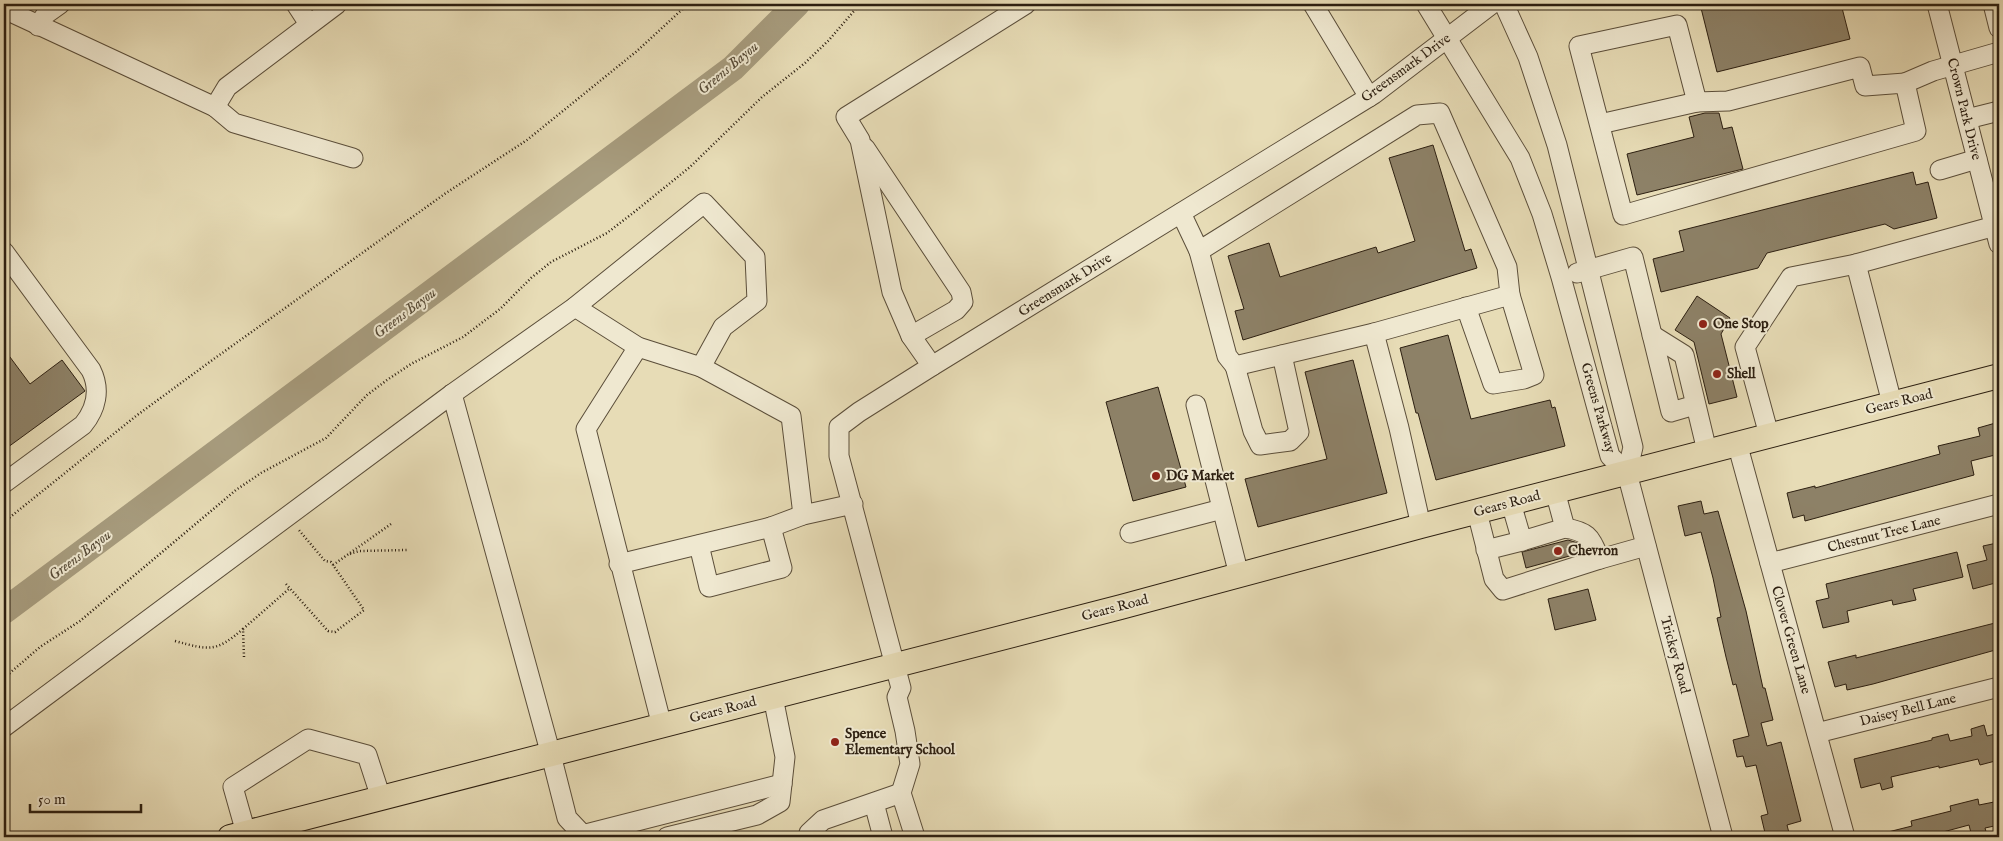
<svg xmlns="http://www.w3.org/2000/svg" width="2003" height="841" viewBox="0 0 2003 841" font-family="'IM FELL English',serif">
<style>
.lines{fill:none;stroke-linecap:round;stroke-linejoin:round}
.river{stroke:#a79c7e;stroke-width:26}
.building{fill:#8d8167;stroke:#2c1f11}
.minor-casing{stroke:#5b4e3a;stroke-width:21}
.major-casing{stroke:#2c1f11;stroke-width:26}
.path{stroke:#2c1f11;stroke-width:2.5;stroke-dasharray:1 2.5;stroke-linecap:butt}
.minor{stroke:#efe8d0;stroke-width:19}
.major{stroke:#e7dcb6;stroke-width:24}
.poi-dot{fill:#8f2418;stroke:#efe8d0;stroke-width:2}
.labels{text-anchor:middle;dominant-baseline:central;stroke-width:4;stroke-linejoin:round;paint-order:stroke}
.street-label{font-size:14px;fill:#2c1f11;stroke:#efe8d0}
.poi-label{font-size:14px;font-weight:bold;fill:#2c1f11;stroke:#efe8d0;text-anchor:start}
.water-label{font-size:15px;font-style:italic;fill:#574b37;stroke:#efe8d0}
</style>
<rect width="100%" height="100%" fill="#e7dcb6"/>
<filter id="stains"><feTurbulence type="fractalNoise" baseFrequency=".004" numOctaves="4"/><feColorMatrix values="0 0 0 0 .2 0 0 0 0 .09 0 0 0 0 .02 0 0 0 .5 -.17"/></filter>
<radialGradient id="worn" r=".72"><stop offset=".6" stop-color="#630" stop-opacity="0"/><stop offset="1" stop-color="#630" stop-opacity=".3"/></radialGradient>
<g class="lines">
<polyline class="river" points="4,611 733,68 797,4"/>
</g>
<g class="building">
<polygon points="1700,4 1841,4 1850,39 1717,72"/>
<polygon points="1705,113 1719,113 1723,129 1732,127 1743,169 1637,195 1627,154 1694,137 1689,117"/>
<polygon points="1433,145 1465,251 1471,249 1477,268 1243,340 1235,311 1244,309 1228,256 1269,243 1280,277 1376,247 1378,253 1415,241 1389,158"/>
<polygon points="1913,172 1916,185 1928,182 1937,218 1894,229 1885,224 1767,253 1758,268 1661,292 1653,259 1684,251 1679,231"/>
<polygon points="1697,296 1730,318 1721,334 1737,397 1709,404 1694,342 1675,330"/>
<polygon points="1448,335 1471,419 1550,400 1552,408 1555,407 1565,446 1436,480 1418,413 1416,413 1400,348"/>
<polygon points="4,349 30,384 62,360 85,391 4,450"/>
<polygon points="1353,360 1387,493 1258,527 1245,479 1327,459 1305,372"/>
<polygon points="1158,387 1186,487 1133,501 1106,402"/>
<polygon points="1999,422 1999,454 1971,461 1974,475 1805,521 1804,515 1793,518 1787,493 1815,486 1815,488 1940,454 1938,446 1980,436 1978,428"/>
<polygon points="1701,501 1704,514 1718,511 1746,611 1763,688 1765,688 1773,720 1761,723 1767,746 1781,742 1801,821 1787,825 1790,837 1766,837 1761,816 1768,814 1756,765 1746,767 1743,756 1737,757 1733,740 1749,736 1736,684 1733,685 1726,657 1717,618 1721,617 1713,578 1701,532 1685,536 1678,506"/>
<polygon points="1568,540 1578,543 1584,552 1526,568 1522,552"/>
<polygon points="1997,543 1999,582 1973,589 1967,565 1987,560 1983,546"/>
<polygon points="1957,552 1963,577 1913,589 1916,600 1893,605 1892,600 1847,611 1849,622 1823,628 1816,601 1829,598 1826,584"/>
<polygon points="1588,589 1596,620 1555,630 1548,599"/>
<polygon points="1999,622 1999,649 1873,684 1847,690 1846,684 1835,687 1828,662 1856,655 1856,658"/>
<polygon points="1984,725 1987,736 1999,733 1999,760 1980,765 1978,759 1939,768 1939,766 1891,777 1893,787 1882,790 1880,783 1861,788 1854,759 1932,740 1932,738 1948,734 1950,741 1972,736 1971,729"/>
<polygon points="1978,799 1979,805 1999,801 1999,825 1985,828 1987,835 1972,837 1969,825 1943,832 1944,837 1884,837 1884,833 1912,826 1911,821 1951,811 1950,806"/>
</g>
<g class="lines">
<g class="minor-casing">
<g id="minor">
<polyline points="296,4 309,24"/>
<polyline points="1313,4 1369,97"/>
<polyline points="1426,4 1520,158 1542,214 1561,277 1610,456 1627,473"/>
<polyline points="1504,4 1528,57 1557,145 1633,447 1627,473 1723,837"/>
<polyline points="1937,4 1999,244"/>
<polyline points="1993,4 1999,28"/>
<polyline points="4,9 215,107 234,123 353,158"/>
<polygon points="1677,25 1697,102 1728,101 1860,67 1865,86 1905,83 1916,131 1623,215 1579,46"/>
<polyline points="38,26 46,14 60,4"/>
<polyline points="1905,83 1933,71 1999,52"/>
<polyline points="215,107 227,87 337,4"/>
<polyline points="1967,119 1999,111"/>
<polyline points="1600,124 1697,102"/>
<polyline points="865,148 961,292 963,302 956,310 911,336"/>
<polyline points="1940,170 1977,159"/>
<polyline points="1181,213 1199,251 1417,115 1440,113 1507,267 1510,295 1374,333 1399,428 1421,526"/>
<polyline points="1199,251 1227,356 1235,366 1374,333"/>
<path d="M4 252 91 370C101 390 96 409 83 425L4 483"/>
<polyline points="1856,264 1892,403"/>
<polyline points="1577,273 1633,257 1671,412 1695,405"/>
<polyline points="575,307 638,347 701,367 791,416 803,515"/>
<polyline points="1466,307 1493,384 1524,379 1534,375 1510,295"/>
<polyline points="1652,335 1684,355 1707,451"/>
<polyline points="638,347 586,429 662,726"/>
<polyline points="932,366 911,336 892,292 860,140 846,117 1026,4"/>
<polyline points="1235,366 1253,431 1260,445 1290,441 1299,432 1282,355"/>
<polyline points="452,394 551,755 567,818 585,837"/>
<polyline points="1196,405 1239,575"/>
<polyline points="1769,435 1745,347 1791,277 1856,264 1995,226"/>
<polyline points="1737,443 1845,837"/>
<polyline points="1511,503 1522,541 1565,528 1555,491"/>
<polyline points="1477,512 1494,579 1503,590 1600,559"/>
<path d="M1565 528C1590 532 1590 538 1600 559L1646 546"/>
<polyline points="1130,533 1222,509"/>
<polyline points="699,545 709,587 782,568 771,527"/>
<polyline points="1486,550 1522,541"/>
<polyline points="1770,563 1999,504"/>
<polyline points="619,564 771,527 803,515 853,504"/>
<polyline points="4,727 452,394 575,307 704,203 755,257 757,301 723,327 701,367"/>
<polyline points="1817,733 1999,687"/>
<polyline points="874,803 883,837"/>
<polyline points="246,833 233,787 308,739 367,755 381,798"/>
<polyline points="582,835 782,784"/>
<polyline points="667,837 757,815 780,802 785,757 773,697"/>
<polyline points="808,837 809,833 823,820 901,793"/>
<polyline points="915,837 901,793 910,764 905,731 897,697 901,688 839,456 839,427 859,412 932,366 1374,94 1492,4"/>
</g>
</g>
<g class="major-casing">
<polyline id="major" points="230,837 1121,607 1421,526 1999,376"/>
</g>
<g class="path">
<polyline points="4,522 136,416 211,361 446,193 527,140 637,51 688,4"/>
<polyline points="350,554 359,551 408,550"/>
<polyline points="333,565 391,524"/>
<polyline points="286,584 328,631 335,632 364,610 331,562 325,561 298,529"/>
<path d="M175 641C209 650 215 653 243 629"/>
<polyline points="244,657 243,629 290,588"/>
<polyline points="4,678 40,647 80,621 236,490 261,473 326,438 367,395 387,380 411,364 463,337 500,309 531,278 551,262 607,233 633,213 690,167 762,97 805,63 829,40 860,4"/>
</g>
<use href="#minor" class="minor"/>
<use href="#major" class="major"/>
</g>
<g class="poi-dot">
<circle cx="1703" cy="324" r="5"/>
<circle cx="1717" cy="374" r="5"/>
<circle cx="1156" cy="476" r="5"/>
<circle cx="1558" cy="551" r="5"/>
<circle cx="835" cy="742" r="5"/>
</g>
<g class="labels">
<g class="street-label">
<text transform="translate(1406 68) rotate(-36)">Greensmark Drive</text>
<text transform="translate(1964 109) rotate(76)">Crown Park Drive</text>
<text transform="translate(1065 285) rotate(-32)">Greensmark Drive</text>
<text transform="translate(1899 402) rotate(-14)">Gears Road</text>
<text transform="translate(1598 408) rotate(74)">Greens Parkway</text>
<text transform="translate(1507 504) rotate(-15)">Gears Road</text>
<text transform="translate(1884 534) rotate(-14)">Chestnut Tree Lane</text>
<text transform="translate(1115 608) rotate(-15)">Gears Road</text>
<text transform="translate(1791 640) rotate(74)">Clover Green Lane</text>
<text transform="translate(1675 655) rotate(75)">Trickey Road</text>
<text transform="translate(723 710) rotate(-15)">Gears Road</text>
<text transform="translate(1908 710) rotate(-14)">Daisey Bell Lane</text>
</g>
<g class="poi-label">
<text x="1713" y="324">One Stop</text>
<text x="1727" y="374">Shell</text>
<text x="1166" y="476">DG Market</text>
<text x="1568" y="551">Chevron</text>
<text x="845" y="734">Spence<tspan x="845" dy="16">Elementary School</tspan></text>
</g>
<g class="water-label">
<text transform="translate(728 68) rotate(-40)">Greens Bayou</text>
<text transform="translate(405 313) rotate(-37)">Greens Bayou</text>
<text transform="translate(80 555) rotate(-37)">Greens Bayou</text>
</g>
</g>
<rect width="2003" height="841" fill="none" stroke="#e7dcb6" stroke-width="20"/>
<rect x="5" y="5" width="1993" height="831" fill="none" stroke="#2c1f11" stroke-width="2.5"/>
<rect x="10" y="10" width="1983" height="821" fill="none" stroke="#2c1f11"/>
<path d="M30 804v8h111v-8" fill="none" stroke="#2c1f11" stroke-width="2.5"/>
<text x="38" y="804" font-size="15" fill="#2c1f11" stroke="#efe8d0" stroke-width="4" paint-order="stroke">50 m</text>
<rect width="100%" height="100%" filter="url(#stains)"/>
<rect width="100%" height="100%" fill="url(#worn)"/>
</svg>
